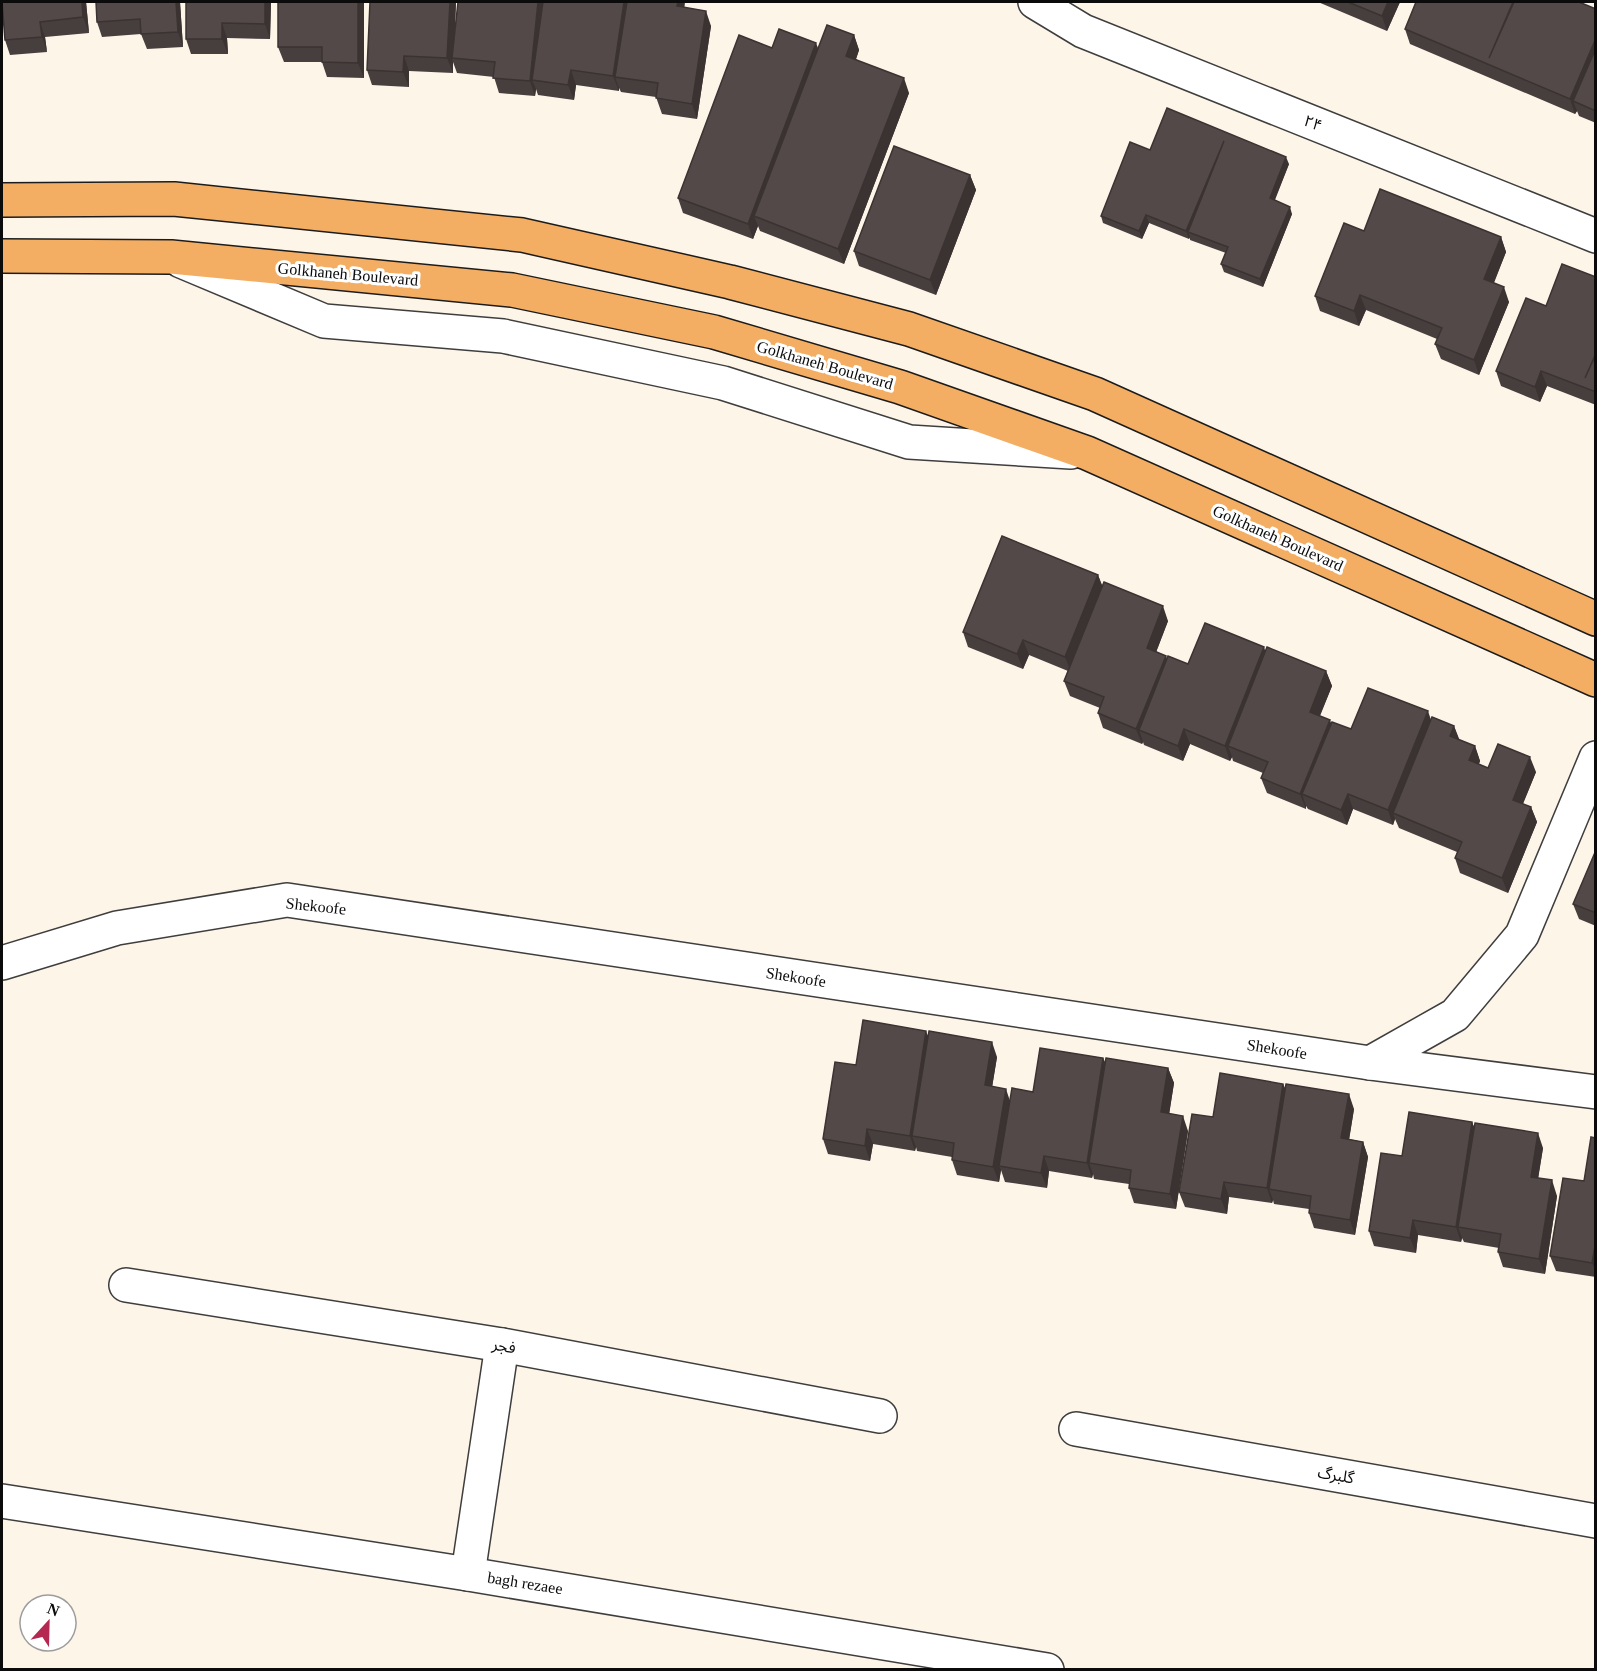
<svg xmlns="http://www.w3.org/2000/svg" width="1597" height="1671" viewBox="0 0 1597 1671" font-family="'Times New Roman','Noto Sans Arabic',serif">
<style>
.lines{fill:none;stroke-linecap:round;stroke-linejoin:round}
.minor-casing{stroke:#3e3e3e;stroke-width:36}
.major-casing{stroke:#1c1c1c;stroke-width:36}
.minor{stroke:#fff;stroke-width:33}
.major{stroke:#f4ae63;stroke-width:33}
.wall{fill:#473f3e}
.shaded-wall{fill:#3a3332}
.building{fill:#534948;stroke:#3a3332;stroke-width:1.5}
.labels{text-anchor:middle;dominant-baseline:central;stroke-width:6;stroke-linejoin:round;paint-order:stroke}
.street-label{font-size:16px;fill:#0b0b0b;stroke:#fff}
</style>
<rect width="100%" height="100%" fill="#fef5e9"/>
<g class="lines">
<g class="minor-casing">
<g id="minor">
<polyline points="1035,2 1083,31 1596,236"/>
<polyline points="181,261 324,321 503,336 723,383 909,442 1071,452"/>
<polyline points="2,963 117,928 287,900 1370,1063 1596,1092"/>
<polyline points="1370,1063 1455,1015 1522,935 1596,758"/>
<polyline points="126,1285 502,1345 880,1416"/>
<polyline points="1076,1429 1596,1521"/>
<polyline points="2,1501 468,1574 1047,1670"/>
<polyline points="468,1574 502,1345"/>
</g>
</g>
<g class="major-casing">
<g id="major">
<polyline points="2,200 174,199 522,235 730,282 909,329 1095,394 1596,619"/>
<polyline points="2,256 171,257 512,290 714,332 900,387 1087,453 1596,680"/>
</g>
</g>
<use href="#minor" class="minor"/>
<use href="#major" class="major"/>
</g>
<g class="wall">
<polygon points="2,2 86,2 89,33 45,37 47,52 10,55 5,40"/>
<polygon points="96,2 180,2 183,47 147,49 141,34 102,37 97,22"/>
<polygon points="186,2 271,2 270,39 227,38 228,54 191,54 186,39"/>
<polygon points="278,2 364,2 364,78 327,77 322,62 284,62 278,47"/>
<polygon points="456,2 455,31 685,7 711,26 697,119 662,114 656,97 621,92 619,88 619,91 576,85 574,100 538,95 536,89 535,96 499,93 494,77 457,73 453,62 453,73 409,71 409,87 372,85 367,70"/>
<polygon points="1318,2 1400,2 1387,31"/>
<polygon points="1596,9 1596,123 1579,116 1577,111 1575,114 1410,44 1405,29"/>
<polygon points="854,35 859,50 856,59 909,93 844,264 760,231 758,226 753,239 683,213 678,198 772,48 818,48"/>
<polygon points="1150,150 1289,164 1275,200 1292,214 1263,287 1224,272 1221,264 1226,253 1190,240 1190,237 1189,239 1149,223 1142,239 1103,223 1101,216"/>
<polygon points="970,175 976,190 936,295 859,266 854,251"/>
<polygon points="1364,231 1501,237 1506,252 1494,283 1509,302 1479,375 1441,359 1435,344 1437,339 1366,310 1359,326 1320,311 1315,296"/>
<polygon points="1596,277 1596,405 1547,386 1540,402 1501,386 1496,371 1546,306"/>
<polygon points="1098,575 1102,586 1168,621 1156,652 1167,659 1188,664 1265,651 1326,671 1332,686 1320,716 1331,723 1351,729 1431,721 1454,726 1459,740 1475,746 1480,761 1479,764 1488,768 1536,772 1523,804 1531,807 1537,822 1508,893 1460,873 1455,858 1457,852 1399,828 1395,819 1393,825 1353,809 1347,825 1308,809 1306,806 1306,809 1267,793 1261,778 1263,773 1233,761 1232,757 1230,761 1190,744 1183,761 1144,745 1143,742 1142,744 1103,728 1098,713 1100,708 1070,696 1064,681 1068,671 1029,655 1023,669 968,647 963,632"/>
<polygon points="1596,850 1596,926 1579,919 1573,904"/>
<polygon points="928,1035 997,1057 992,1087 1010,1101 1033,1092 1103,1058 1105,1062 1168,1068 1174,1083 1169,1114 1188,1131 1176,1209 1134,1203 1129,1188 1129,1184 1094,1179 1093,1174 1092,1178 1049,1171 1047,1188 1005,1182 1001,1170 999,1182 957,1175 952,1160 952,1157 917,1151 916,1147 915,1151 873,1144 870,1161 828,1154 823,1139 856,1065"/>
<polygon points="1283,1084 1285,1088 1354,1109 1349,1139 1363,1142 1368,1157 1355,1235 1314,1228 1309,1213 1309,1209 1274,1204 1273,1200 1272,1203 1229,1197 1227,1214 1185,1207 1179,1192 1213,1117"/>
<polygon points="1472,1122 1474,1127 1543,1148 1538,1178 1557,1196 1545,1274 1503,1267 1498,1252 1499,1248 1464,1242 1462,1238 1461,1242 1418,1235 1416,1253 1374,1246 1369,1231 1402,1156"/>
<polygon points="1596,1138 1596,1277 1556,1271 1550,1256 1584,1181"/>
</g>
<g class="shaded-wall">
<polygon points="82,2 86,2 89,33 83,17"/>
<polygon points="176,2 180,2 183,47 178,32"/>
<polygon points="265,2 271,2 270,39 265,24"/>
<polygon points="358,2 364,2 364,78 358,63"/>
<polygon points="450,2 456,2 453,58 452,58 453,62 453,73 447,58"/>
<polygon points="538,2 545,2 532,80 536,89 535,96 530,81"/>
<polygon points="624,2 632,2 615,77 619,88 619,91 613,76"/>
<polygon points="678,2 685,2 683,21 677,6"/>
<polygon points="1388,2 1400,2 1387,31 1382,16"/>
<polygon points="706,11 711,26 697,119 692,104"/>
<polygon points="40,22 45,37 47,52 42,37"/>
<polygon points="222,23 227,38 228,54 222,39"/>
<polygon points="854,35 859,50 852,71 846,56"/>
<polygon points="1596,38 1596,66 1573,101 1577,111 1575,114 1570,99"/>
<polygon points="816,43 822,58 754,216 758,226 753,239 748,224"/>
<polygon points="404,56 409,71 409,87 403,72"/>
<polygon points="571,70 576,85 574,100 568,85"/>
<polygon points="904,78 909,93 844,264 838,249"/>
<polygon points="1224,141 1188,232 1190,237 1189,239 1186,231"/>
<polygon points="1286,157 1289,164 1272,206 1270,198"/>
<polygon points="970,175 976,190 936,295 930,280"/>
<polygon points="1290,207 1292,214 1263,287 1260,279"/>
<polygon points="1146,215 1149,223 1142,239 1139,231"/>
<polygon points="1501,237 1506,252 1489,294 1484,279"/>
<polygon points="1504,287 1509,302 1479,375 1474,360"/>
<polygon points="1360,295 1366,310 1359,326 1354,311"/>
<polygon points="1541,371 1547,386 1540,402 1535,387"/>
<polygon points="1098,575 1104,590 1071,672 1065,657"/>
<polygon points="1163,606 1168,621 1152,663 1147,648"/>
<polygon points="1023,640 1029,655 1023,669 1017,654"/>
<polygon points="1264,647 1269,662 1228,746 1232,757 1230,761 1225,746"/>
<polygon points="1166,656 1172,671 1139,730 1143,742 1142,744 1136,729"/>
<polygon points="1326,671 1332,686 1315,727 1310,712"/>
<polygon points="1428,711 1433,726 1393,813 1395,819 1393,825 1388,810"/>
<polygon points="1330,720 1335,735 1302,794 1306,806 1306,809 1300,794"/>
<polygon points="1454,726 1460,741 1450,736"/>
<polygon points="1184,729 1190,744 1183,761 1178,746"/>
<polygon points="1475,746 1480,761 1474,775 1469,760"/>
<polygon points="1530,757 1536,772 1518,815 1513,800"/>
<polygon points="1348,794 1353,809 1347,825 1341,810"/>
<polygon points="1531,807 1537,822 1508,893 1502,878"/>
<polygon points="926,1031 932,1046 912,1136 916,1147 915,1151 910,1136"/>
<polygon points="992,1042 997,1057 990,1100 985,1085"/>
<polygon points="1103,1058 1109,1073 1089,1163 1093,1174 1092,1178 1087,1163"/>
<polygon points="1168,1068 1174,1083 1167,1128 1161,1112"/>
<polygon points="1283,1084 1289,1099 1269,1189 1273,1200 1272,1203 1267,1188"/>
<polygon points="1006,1089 1011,1104 999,1166 1001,1170 999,1182 993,1167"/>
<polygon points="1349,1094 1354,1109 1347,1153 1341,1138"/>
<polygon points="1183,1116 1188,1131 1176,1209 1170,1194"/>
<polygon points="1472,1122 1478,1137 1458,1227 1462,1238 1461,1242 1456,1227"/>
<polygon points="867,1129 873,1144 870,1161 865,1146"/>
<polygon points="1538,1133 1543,1148 1536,1192 1531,1177"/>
<polygon points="1363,1142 1368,1157 1355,1235 1350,1220"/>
<polygon points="1044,1156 1049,1171 1047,1188 1041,1173"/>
<polygon points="1552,1180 1557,1196 1545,1274 1539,1259"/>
<polygon points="1224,1182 1229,1197 1227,1214 1221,1199"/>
<polygon points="1413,1220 1418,1235 1416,1253 1410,1238"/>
<polygon points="1595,1246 1596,1248 1596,1272 1592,1263"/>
</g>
<g class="building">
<polygon points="2,2 82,2 83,17 40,22 42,37 5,40"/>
<polygon points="96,2 176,2 178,32 141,34 140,19 97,22"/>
<polygon points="186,2 265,2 265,24 222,23 222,39 186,39"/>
<polygon points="278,2 358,2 358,63 322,62 322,47 278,47"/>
<polygon points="370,2 450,2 447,58 404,56 403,72 367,70"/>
<polygon points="458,2 538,2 530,81 493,78 495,62 452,58"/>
<polygon points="543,2 624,2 613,76 571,70 568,85 532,80"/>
<polygon points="627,2 678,2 677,6 706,11 692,104 656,98 658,83 615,77"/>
<polygon points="1348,2 1388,2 1382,16"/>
<polygon points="1416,2 1513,2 1489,58 1514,2 1579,2 1596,9 1596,38 1570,99 1405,29"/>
<polygon points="827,25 854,35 846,56 904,78 838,249 754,216"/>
<polygon points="779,29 816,43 748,224 678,198 739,35 772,48"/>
<polygon points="1596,48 1596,111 1573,101"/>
<polygon points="1167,108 1286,157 1270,198 1290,207 1260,279 1221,264 1228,247 1188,232 1224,141 1186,231 1146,215 1139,231 1101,216 1130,142 1150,150"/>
<polygon points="894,146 970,175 930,280 854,251"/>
<polygon points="1380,189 1501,237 1484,279 1504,287 1474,360 1435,344 1442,328 1360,295 1354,311 1315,296 1344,223 1364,231"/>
<polygon points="1562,264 1596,277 1596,353 1585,378 1596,354 1596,392 1541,371 1535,387 1496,371 1526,298 1546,306"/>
<polygon points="1002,536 1098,575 1065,657 1023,640 1017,654 963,632"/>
<polygon points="1104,582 1163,606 1147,648 1166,656 1136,729 1098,713 1104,697 1064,681"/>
<polygon points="1205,623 1264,647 1225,746 1184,729 1178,746 1139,730 1168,656 1188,664"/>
<polygon points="1267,647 1326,671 1310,712 1330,720 1300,794 1261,778 1268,762 1228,746"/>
<polygon points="1368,688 1428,711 1388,810 1348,794 1341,810 1302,794 1332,722 1351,729"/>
<polygon points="1432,717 1454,726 1450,736 1475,746 1469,760 1488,768 1498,744 1530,757 1513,800 1531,807 1502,878 1455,858 1462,842 1393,813"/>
<polygon points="1596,850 1596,913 1573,904"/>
<polygon points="863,1020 926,1031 910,1136 867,1129 865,1146 823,1139 835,1062 856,1065"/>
<polygon points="929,1031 992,1042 985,1085 1006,1089 993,1167 952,1160 954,1143 912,1136"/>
<polygon points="1040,1048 1103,1058 1087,1163 1044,1156 1041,1173 999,1166 1012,1088 1033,1092"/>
<polygon points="1106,1058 1168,1068 1161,1112 1183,1116 1170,1194 1129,1188 1131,1170 1089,1163"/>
<polygon points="1220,1073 1283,1084 1267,1188 1224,1182 1221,1199 1179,1192 1192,1114 1213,1117"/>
<polygon points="1286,1084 1349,1094 1341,1138 1363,1142 1350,1220 1309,1213 1311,1196 1269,1189"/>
<polygon points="1409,1112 1472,1122 1456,1227 1413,1220 1410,1238 1369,1231 1381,1153 1402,1156"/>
<polygon points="1475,1123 1538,1133 1531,1177 1552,1180 1539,1259 1498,1252 1501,1234 1458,1227"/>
<polygon points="1591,1137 1596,1138 1596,1246 1595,1246 1592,1263 1550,1256 1563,1178 1584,1181"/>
</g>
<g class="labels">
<g class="street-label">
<text transform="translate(1313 123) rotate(22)">۲۴</text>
<text transform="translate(348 274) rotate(5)">Golkhaneh Boulevard</text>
<text transform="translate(825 365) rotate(16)">Golkhaneh Boulevard</text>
<text transform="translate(1278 538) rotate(24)">Golkhaneh Boulevard</text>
<text transform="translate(316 906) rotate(6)">Shekoofe</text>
<text transform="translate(796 977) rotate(9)">Shekoofe</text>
<text transform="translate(1277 1049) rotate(9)">Shekoofe</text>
<text transform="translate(504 1346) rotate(10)">فجر</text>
<text transform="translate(1336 1475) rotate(10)">گلبرگ</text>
<text transform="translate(525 1583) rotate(9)">bagh rezaee</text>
</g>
</g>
<rect width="1597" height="1671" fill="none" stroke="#0b0b0b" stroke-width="6"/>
<g transform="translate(48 1623) rotate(22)"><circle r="28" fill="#ffffff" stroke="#9d9d9d" stroke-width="1.5"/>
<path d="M0-4.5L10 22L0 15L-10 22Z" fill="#b52851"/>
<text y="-9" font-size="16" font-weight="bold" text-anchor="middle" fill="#0b0b0b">N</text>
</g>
</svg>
